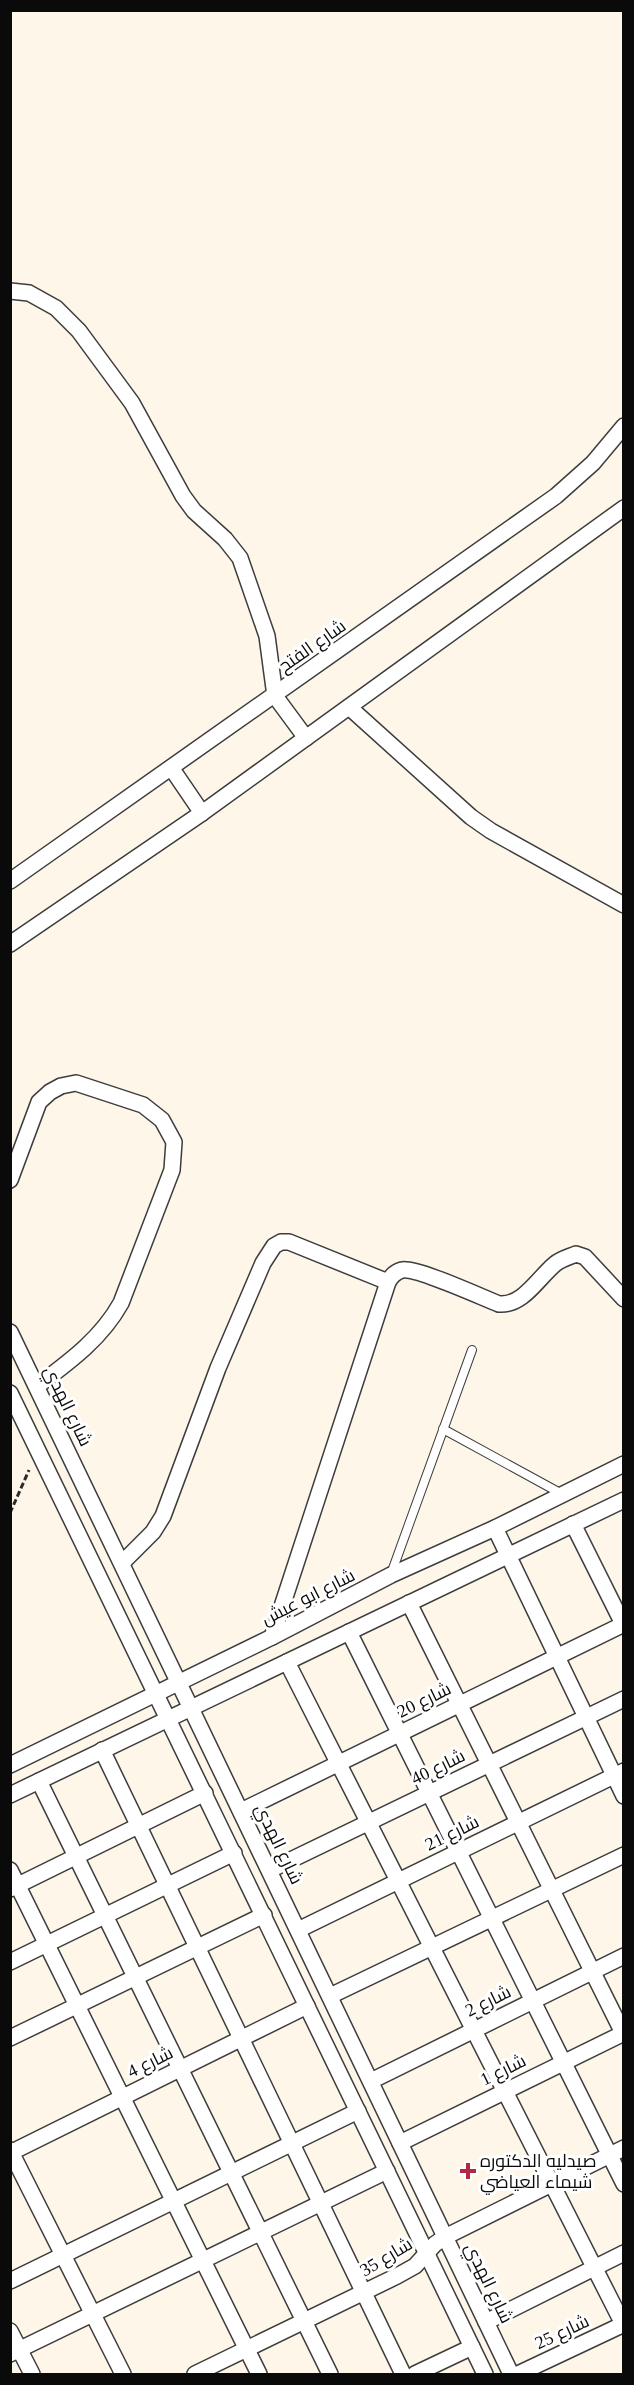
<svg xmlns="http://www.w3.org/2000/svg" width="634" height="2385" viewBox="0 0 634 2385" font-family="'Times New Roman',Cairo,serif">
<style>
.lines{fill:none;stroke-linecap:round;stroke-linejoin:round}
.service-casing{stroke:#3d3d3d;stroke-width:10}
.minor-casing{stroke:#3d3d3d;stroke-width:18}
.path{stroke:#2c2c2c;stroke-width:3;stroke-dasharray:6 3;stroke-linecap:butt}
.service{stroke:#fff;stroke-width:8}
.minor{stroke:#fff;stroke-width:15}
.poi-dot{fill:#b42846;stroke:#fff;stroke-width:2}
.labels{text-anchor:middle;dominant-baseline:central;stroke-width:6;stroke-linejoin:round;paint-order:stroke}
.street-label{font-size:18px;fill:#0a0a0a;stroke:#fff}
.poi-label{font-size:18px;fill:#0a0a0a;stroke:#fff;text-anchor:start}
</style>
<rect width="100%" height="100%" fill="#fef6e8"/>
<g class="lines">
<g class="service-casing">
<g id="service">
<polyline points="443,1429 562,1494"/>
<polyline points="391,1574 472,1350"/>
</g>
</g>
<g class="minor-casing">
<g id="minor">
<polyline points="10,291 29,293 56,308 79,331 132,403 183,496 194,511 225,539 240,558 267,636 275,696 306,738"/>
<polyline points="349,707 471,817 491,831 624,905"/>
<polyline points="172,769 202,813"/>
<polyline points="10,881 556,496 593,463 624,426"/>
<polyline points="10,944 202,813 624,508"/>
<path d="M10 1180 39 1102 50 1092 61 1086 76 1083 143 1105 162 1120 174 1142 172 1170 121 1303C101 1339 69 1362 37 1386"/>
<polyline points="10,1332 511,2374"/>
<polyline points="10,1393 485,2374"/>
<polyline points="573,1524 624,1626"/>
<polyline points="495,1528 624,1796"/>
<polyline points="122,1563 153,1532 163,1516 218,1368 263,1263 274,1246 281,1242 289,1242 388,1282"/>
<polyline points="409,1603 624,2035"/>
<polyline points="349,1632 624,2184"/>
<path d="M272 1637 388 1282C391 1276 395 1272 402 1270 416 1267 481 1297 499 1304 523 1306 538 1278 555 1264 561 1259 569 1257 576 1254L585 1257 624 1299"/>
<polyline points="287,1662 624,2326"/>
<polyline points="102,1750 403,2374"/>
<polyline points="10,1765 272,1637 391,1575 495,1528 624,1464"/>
<polyline points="39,1781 330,2374"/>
<polyline points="10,1795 624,1500"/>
<polyline points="241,1811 624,1624"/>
<polyline points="10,1870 259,2374"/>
<polyline points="270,1870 624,1699"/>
<polyline points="10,1889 205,1793"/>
<polyline points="298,1930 624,1771"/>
<polyline points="10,1962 234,1853"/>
<polyline points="330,1996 624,1855"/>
<polyline points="10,2038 264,1915"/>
<polyline points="371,2081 624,1956"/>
<polyline points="400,2143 624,2033"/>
<polyline points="10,2150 123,2374"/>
<polyline points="10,2153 307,2006"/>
<polyline points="10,2281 358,2111"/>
<polyline points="486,2322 624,2253"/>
<polyline points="10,2331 32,2374"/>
<polyline points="10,2354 387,2171"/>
<polyline points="195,2374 397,2276 415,2266 435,2244 445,2237 624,2148"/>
<polyline points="415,2374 472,2347"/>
<polyline points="518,2374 624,2324"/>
</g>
</g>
<polyline class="path" points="10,1513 29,1470"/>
<use href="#service" class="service"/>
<use href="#minor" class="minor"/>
</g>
<path class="poi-dot" d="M465 2162h6v6h6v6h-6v6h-6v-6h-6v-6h6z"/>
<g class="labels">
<g class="street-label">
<text transform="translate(312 646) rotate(-35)">شارع الفتح</text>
<text transform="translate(68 1406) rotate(64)">شارع الهدي</text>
<text transform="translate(308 1597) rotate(-27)">شارع ابو عيش</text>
<text transform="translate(424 1700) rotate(-26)">شارع 20</text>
<text transform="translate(438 1767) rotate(-26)">شارع 40</text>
<text transform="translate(452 1833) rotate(-26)">شارع 21</text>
<text transform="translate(279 1844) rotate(64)">شارع الهدي</text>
<text transform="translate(488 2001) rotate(-26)">شارع 2</text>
<text transform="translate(150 2062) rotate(-26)">شارع 4</text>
<text transform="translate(503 2070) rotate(-26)">شارع 1</text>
<text transform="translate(386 2257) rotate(-31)">شارع 35</text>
<text transform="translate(489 2283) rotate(64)">شارع الهدي</text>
<text transform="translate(562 2332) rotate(-25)">شارع 25</text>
</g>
<g class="poi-label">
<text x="480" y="2161">صيدليه الدكتوره<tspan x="480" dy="21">شيماء العياضي</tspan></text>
</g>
</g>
<rect width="634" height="2385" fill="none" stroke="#0a0a0a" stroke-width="24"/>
</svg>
